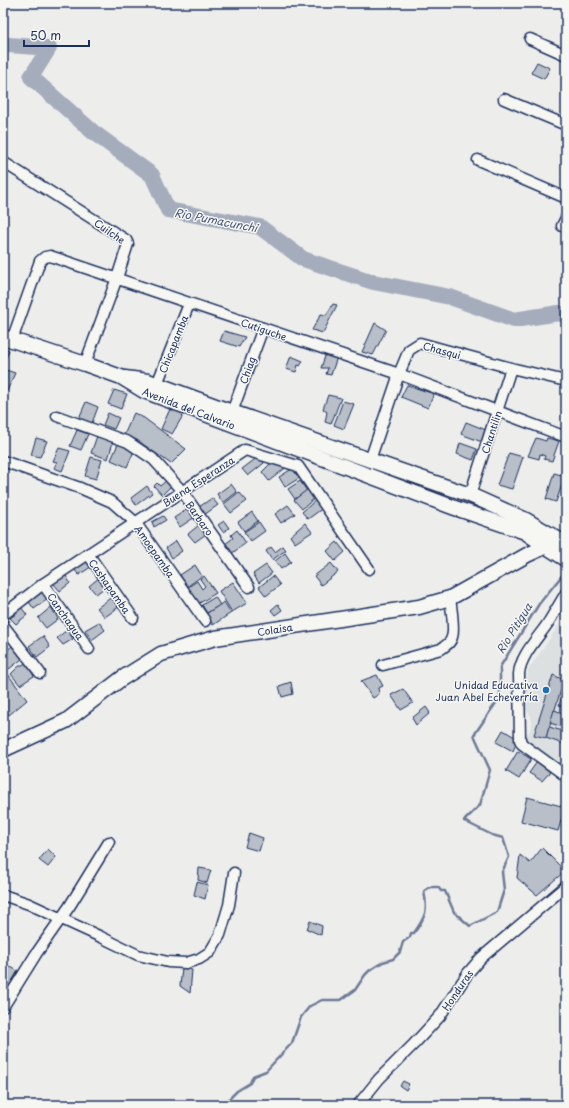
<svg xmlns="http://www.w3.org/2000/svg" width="569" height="1108" viewBox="0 0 569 1108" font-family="'Playpen Sans',sans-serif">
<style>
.built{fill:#dde0e1}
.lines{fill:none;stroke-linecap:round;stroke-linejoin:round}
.stream{stroke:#6e7a96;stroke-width:2.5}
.river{stroke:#a5acbc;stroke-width:16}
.building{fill:#b9bfc8;stroke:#1b2f5e}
.street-casing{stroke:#1b2f5e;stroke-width:13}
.secondary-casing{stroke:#1b2f5e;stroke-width:17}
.street{stroke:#f6f6f2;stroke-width:10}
.secondary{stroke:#f6f6f2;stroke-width:14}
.poi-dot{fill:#1f6fb2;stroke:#f6f6f2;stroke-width:1.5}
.labels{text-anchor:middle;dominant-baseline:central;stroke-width:3;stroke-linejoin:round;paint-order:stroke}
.street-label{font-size:10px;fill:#1b2f5e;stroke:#f6f6f2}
.poi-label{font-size:10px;fill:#1b2f5e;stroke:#f6f6f2;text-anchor:end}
.water-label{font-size:11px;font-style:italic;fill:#44547a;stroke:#f6f6f2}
</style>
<rect width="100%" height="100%" fill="#edeeec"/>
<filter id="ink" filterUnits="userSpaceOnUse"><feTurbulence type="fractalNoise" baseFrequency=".025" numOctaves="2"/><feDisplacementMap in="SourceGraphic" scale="8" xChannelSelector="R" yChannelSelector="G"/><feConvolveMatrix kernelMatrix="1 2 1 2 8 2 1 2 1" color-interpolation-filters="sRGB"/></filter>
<g filter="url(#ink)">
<polygon class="built" points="566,615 566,771 523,739 526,734 529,732 532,723 531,716 525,709 528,670"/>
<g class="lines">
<path class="stream" d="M226 1105 228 1100 237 1091 250 1083 253 1076 266 1071 292 1043 301 1017 310 1006 322 1000H341L355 990 365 975 370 970 383 962 393 959 400 952 403 942 410 937 411 933H414C426 916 428 911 424 891L430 887H438L441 891H445L454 912 470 926 497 912 504 890 502 872 509 857 503 838 492 835 464 821 480 805 490 770 474 735 500 697V667L539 604 564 573"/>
<polyline class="river" points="3,46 9,45 49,48 31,77 93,132 152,175 168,210 260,227 303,259 373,282 450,297 514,320 559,313 566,316"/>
</g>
<g class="building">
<polygon points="537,62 550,68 544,79 531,73"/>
<polygon points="333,304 337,305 323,333 312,330 321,314 326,315"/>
<polygon points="375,323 386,330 373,355 362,352"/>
<polygon points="224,331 245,337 239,347 220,341"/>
<polygon points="3,348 9,350 3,366"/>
<polygon points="326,353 337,357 331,375 326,374 328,368 321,368"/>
<polygon points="291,356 303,361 300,366 298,365 296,372 286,369"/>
<polygon points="3,369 15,373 7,391 3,390"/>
<polygon points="407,385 434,394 428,408 401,397"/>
<polygon points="114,390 127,394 121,409 108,404"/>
<polygon points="328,395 341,398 331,424 325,422 327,412 323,409"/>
<polygon points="343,401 354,404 344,429 334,425"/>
<polygon points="86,402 98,407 92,423 79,418"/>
<polygon points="170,409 184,414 172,434 161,429"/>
<polygon points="108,413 119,418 114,429 103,425"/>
<polygon points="134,413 144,418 186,449 171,464 137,440 124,435"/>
<polygon points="466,422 486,430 482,442 461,434"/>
<polygon points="77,430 88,434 81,450 70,446"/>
<polygon points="97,436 113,442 108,459 91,453"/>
<polygon points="36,438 47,441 40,457 31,455"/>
<polygon points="536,438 546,441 547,438 559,441 552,461 544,459 545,456 540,454 539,459 528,456"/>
<polygon points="460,443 477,449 473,460 457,454"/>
<polygon points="118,444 134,451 127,467 111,460"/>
<polygon points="59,448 70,451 62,471 54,468 57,462 53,461"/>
<polygon points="509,453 523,457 512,489 497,485"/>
<polygon points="91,457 102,460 96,479 85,476"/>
<polygon points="258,457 264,463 248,476 242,469"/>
<polygon points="272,462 288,466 269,481 262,472"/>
<polygon points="295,467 301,477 285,487 279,477"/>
<polygon points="554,473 565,476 556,502 546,499"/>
<polygon points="168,479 173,484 162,495 154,486 157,483 160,486"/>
<polygon points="300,481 307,491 295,499 288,489"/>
<polygon points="231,484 237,492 223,503 217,494"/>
<polygon points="147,486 152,493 136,505 131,498"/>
<polygon points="308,489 315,498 302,509 294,500"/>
<polygon points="239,492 247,501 231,513 224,504"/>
<polygon points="212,498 218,505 204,515 199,507"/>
<polygon points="316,500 323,508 308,519 302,512"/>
<polygon points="288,505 295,514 281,523 275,514"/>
<polygon points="189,508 195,517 180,527 174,518"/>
<polygon points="252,512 258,521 244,531 238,522"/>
<polygon points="163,516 166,520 154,527 152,522"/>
<polygon points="224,521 229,528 223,532 218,525"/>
<polygon points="259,522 265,531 251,541 244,532"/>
<polygon points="305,523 312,532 295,543 290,536"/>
<polygon points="199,525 206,534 195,542 188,534"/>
<polygon points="237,530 246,543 231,554 224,545 233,538 231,535"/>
<polygon points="176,541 182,551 172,558 166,548"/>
<polygon points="337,542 345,552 335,561 327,551"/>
<polygon points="283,546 286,550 272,560 266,551 271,547 275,552"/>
<polygon points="285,553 291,562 281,569 275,561"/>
<polygon points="87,557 92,566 79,575 72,567"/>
<polygon points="331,563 338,572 321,585 314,576"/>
<polygon points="195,565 202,576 185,588 182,584 185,582 180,575"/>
<polygon points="266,565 272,573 259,583 253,574"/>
<polygon points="65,574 70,583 60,591 53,583"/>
<polygon points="204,576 216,593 198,604 187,588 197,581 202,589 205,586 200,579"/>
<polygon points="273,576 280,585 266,596 259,587"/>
<polygon points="100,577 107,586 96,594 89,586"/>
<polygon points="233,582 247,603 232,612 219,591"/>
<polygon points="43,591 48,599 34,609 29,602"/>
<polygon points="113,596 120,606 105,617 97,608"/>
<polygon points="215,597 220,605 207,613 202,605"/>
<polygon points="224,602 231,613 213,625 206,614"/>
<polygon points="278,604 282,610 275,615 271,610"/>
<polygon points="21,607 27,615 16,624 10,618 16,614 15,612"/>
<polygon points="51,607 58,619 46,628 38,618"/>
<polygon points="99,622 105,630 92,640 85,630"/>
<polygon points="67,630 73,639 63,645 57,638"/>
<polygon points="43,636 50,647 37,657 29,646"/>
<polygon points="12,646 22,659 9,669 3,662 3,654"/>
<polygon points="26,663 34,676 20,685 11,674 18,667"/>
<polygon points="7,673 27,700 9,715 3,707 3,676"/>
<polygon points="377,675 383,686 378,688 379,694 373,698 361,681"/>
<polygon points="553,675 564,680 546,738 534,735"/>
<polygon points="291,682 293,694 282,697 279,686"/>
<polygon points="403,689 413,703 401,710 391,695"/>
<polygon points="563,693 566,695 566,707 559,705"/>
<polygon points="426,707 430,713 416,725 412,718"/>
<polygon points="554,710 566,714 566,728 550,723"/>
<polygon points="549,727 566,732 566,745 546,738"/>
<polygon points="503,730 518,739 513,751 496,742"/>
<polygon points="518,751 531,759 519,779 506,771"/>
<polygon points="537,762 550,772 542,781 529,773"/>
<polygon points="527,797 565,807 558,831 521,821"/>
<polygon points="249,833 263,838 259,851 245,847"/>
<polygon points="542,848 565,871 537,895 517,878 520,855 530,863"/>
<polygon points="48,849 56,857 48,867 39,860"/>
<polygon points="199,868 211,870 207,883 198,880"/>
<polygon points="197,882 208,885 205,899 194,895"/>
<polygon points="310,921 322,926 321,935 307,929"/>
<polygon points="3,963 18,971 5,994 3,993"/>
<polygon points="182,968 192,970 190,993 180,986"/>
<polygon points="403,1081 409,1084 406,1090 400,1086"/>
</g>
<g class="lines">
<g class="street-casing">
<g id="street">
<polyline points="530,39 566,55"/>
<polyline points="504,99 566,125"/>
<polyline points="478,160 566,198"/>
<polyline points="3,162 126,240 128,244 117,278 85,364"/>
<polyline points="566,218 562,226 566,227"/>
<polyline points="12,340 40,261 45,257 50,256 399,374 566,437"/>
<polyline points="157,384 189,304"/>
<polyline points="232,412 263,328"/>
<polyline points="57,416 128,442 153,459 182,491 249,587"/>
<polyline points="370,460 399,374 409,350 420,343 511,368 566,381"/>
<polyline points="3,461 80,488 112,502 135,522 205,621"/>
<polyline points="470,495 511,368"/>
<polyline points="88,554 133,618"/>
<polyline points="43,584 89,649"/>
<path d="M566 593C560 603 554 613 548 623 538 638 520 656 519 674L520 740 522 744 566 776"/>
<polyline points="3,615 43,584 245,450 298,466 369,569"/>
<polyline points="3,625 40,673"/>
<path d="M383 665 441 649C445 646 451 643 452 637 455 629 451 607 450 598"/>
<polyline points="3,895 29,904 101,937 138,955 168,962 186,963 199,959 210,952 220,935 229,905 234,873"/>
<polyline points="3,1007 36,954 69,907 109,842"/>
<polyline points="358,1105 379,1079 414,1044 440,1016 468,973 481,958 566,886"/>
</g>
</g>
<g class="secondary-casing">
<g id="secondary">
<polyline points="3,337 85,364 121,377 144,391 455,508 525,532 547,547 566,559"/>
<polyline points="125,378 148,381 232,412 470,495 526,520 566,544"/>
<polyline points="3,750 66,721 121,679 161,654 215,638 419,607 450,598 527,555 560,540"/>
</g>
</g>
<use href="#street" class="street"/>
<use href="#secondary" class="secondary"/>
</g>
</g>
<circle class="poi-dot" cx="546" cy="690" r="4"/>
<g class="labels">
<g class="street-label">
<text transform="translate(110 231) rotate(35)">Cuilche</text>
<text transform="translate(264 329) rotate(19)">Cutiguche</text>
<text transform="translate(173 344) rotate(-68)">Chicapamba</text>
<text transform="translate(442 350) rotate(15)">Chasqui</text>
<text transform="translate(247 370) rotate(-70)">Chiag</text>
<text transform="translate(189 408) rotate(21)">Avenida del Calvario</text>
<text transform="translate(491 432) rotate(-72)">Chantilin</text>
<text transform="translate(198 481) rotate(-33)">Buena Esperanza</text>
<text transform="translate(200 518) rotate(55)">Barbaro</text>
<text transform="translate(155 551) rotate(55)">Amoepamba</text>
<text transform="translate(110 586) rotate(55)">Cashapamba</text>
<text transform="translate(66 616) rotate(55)">Canchagua</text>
<text transform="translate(275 629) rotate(-9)">Colaisa</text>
<text transform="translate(457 990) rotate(-56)">Honduras</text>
</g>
<g class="poi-label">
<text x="538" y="684">Unidad Educativa<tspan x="538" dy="12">Juan Abel Echeverría</tspan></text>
</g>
<g class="water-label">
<text transform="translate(216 220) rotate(11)">Rio Pumacunchi</text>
<text transform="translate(514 628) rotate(-58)">Rio Pitigua</text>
</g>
</g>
<rect width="569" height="1108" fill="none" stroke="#f6f6f2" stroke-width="16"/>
<rect x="8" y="8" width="553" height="1092" fill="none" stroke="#1b2f5e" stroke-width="1.5" filter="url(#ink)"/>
<path d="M24 40v6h65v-6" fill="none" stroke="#1b2f5e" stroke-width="2"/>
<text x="30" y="40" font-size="12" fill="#1b2f5e" stroke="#f6f6f2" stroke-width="3" paint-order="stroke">50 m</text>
</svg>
